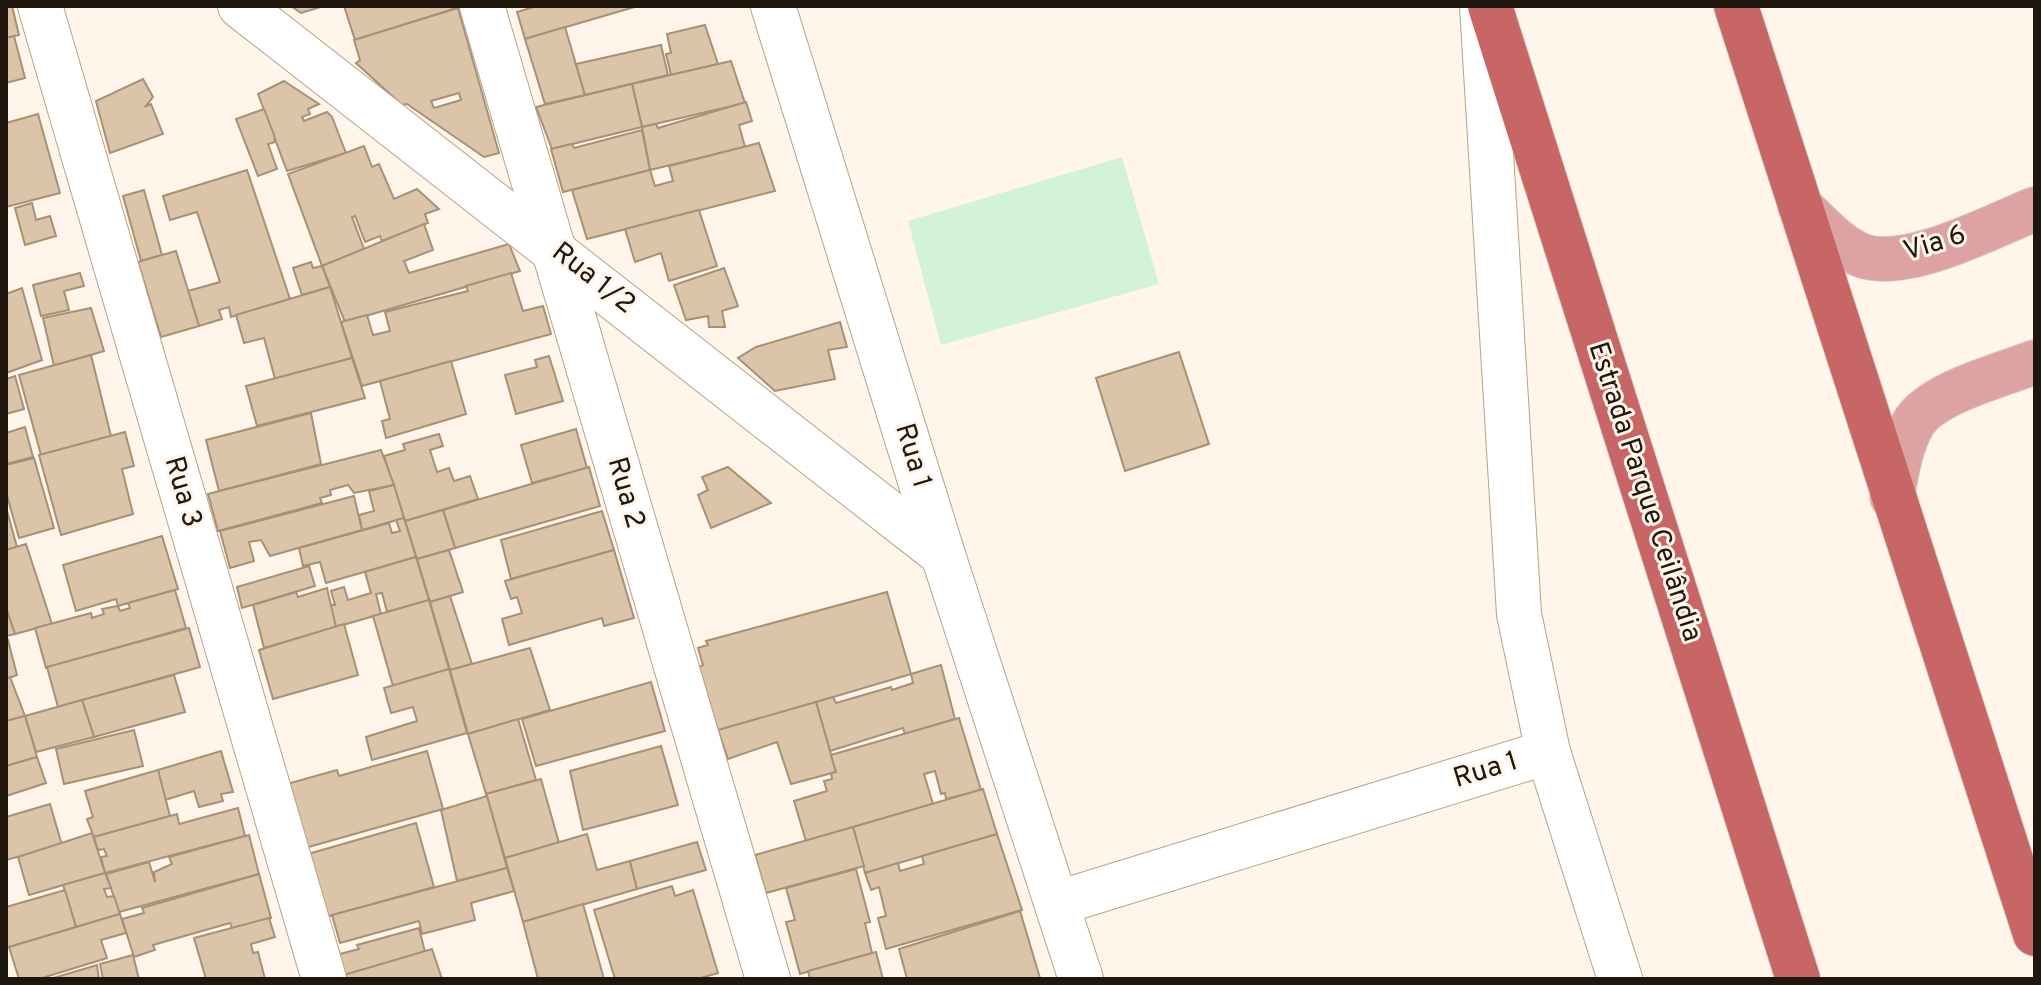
<svg xmlns="http://www.w3.org/2000/svg" width="2041" height="985" viewBox="0 0 2041 985" font-family="Overpass,sans-serif">
<style>
.green{fill:#d2f3d7}
.building{fill:#dcc4a9;stroke:#a79077;stroke-width:2;fill-rule:evenodd}
.lines{fill:none;stroke-linecap:round;stroke-linejoin:round}
.minor-casing{stroke:#baa288;stroke-width:46}
.major-casing{stroke:#d7d5d3;stroke-width:46}
.highway-casing{stroke:#d7d5d3;stroke-width:46}
.minor{stroke:#fff;stroke-width:44}
.major{stroke:#dda3a2;stroke-width:44}
.highway{stroke:#c76664;stroke-width:44}
.labels{text-anchor:middle;dominant-baseline:central;stroke-width:6;stroke-linejoin:round;paint-order:stroke}
.street-label{font-size:28px;fill:#1f170d;stroke:#fff5ea}
</style>
<rect width="100%" height="100%" fill="#fff5ea"/>
<polygon class="green" points="1122,157 1159,284 941,345 908,221"/>
<g class="building">
<polygon points="6,6 12,6 19,35 6,38"/>
<polygon points="291,6 324,6 301,13"/>
<polygon points="344,6 460,6 460,7 355,40"/>
<polygon points="537,6 638,6 525,39 517,12"/>
<path d="M458 8 499 153 484 157 407 104 402 105 356 63 360 60 354 40ZM459 93 461 100 434 108 431 101Z"/>
<polygon points="705,25 718,64 671,75 666,54 671,53 667,34"/>
<polygon points="565,27 585,95 545,104 525,39"/>
<polygon points="14,36 25,78 6,83 6,38"/>
<polygon points="661,45 668,75 585,95 576,64"/>
<polygon points="731,61 745,103 642,127 632,84"/>
<polygon points="143,79 153,97 146,106 151,104 163,134 110,153 96,101"/>
<polygon points="284,81 319,104 308,109 310,114 302,117 304,121 327,112 332,117 346,153 287,171 258,94"/>
<polygon points="632,84 642,127 552,149 536,107"/>
<polygon points="746,102 752,121 739,125 745,147 650,170 642,127 656,124 658,128"/>
<polygon points="264,109 274,135 275,142 268,144 277,169 258,176 236,119"/>
<polygon points="38,114 60,193 6,207 6,123"/>
<polygon points="642,130 650,170 563,192 551,149 572,144 574,148"/>
<polygon points="759,143 775,191 587,239 572,190 650,170 655,186 673,181 669,166"/>
<polygon points="364,146 372,167 379,164 394,199 417,189 439,209 425,214 428,223 382,241 380,236 365,242 355,216 352,217 364,249 322,266 288,174"/>
<polygon points="247,170 290,299 231,317 229,307 219,310 222,319 199,326 188,291 220,282 197,212 170,220 163,196"/>
<polygon points="144,190 162,255 141,261 123,196"/>
<polygon points="32,203 36,220 50,216 56,236 25,245 15,208"/>
<polygon points="699,210 717,266 669,281 661,253 635,262 625,229"/>
<polygon points="424,224 433,250 404,261 409,273 509,244 520,271 345,322 322,266"/>
<polygon points="176,251 199,326 161,337 138,262"/>
<polygon points="311,262 313,268 322,266 330,287 302,295 293,268"/>
<polygon points="724,268 738,306 722,311 725,327 709,327 708,316 686,320 674,285"/>
<polygon points="80,273 84,286 64,291 69,310 41,316 33,285"/>
<polygon points="511,273 523,311 543,306 551,334 362,386 341,322 367,315 373,335 390,331 385,312 468,291 466,286"/>
<polygon points="330,287 352,358 275,379 264,338 244,343 236,315"/>
<polygon points="22,288 42,360 6,373 6,294"/>
<polygon points="91,308 104,351 54,366 43,318"/>
<polygon points="840,322 847,347 828,350 835,379 775,391 738,358 756,347"/>
<polygon points="1179,352 1209,444 1125,471 1096,378"/>
<polygon points="91,355 111,436 41,455 19,375"/>
<polygon points="549,356 563,401 516,414 505,375 537,367 535,360"/>
<polygon points="352,358 365,398 257,426 246,386"/>
<polygon points="451,361 466,414 386,438 382,421 390,419 380,381"/>
<polygon points="15,376 24,409 6,414 6,379"/>
<polygon points="311,413 321,464 219,491 206,440"/>
<polygon points="25,427 33,457 6,464 6,433"/>
<polygon points="576,429 587,468 532,483 521,445"/>
<polygon points="125,432 134,466 122,469 133,514 61,535 39,455"/>
<polygon points="439,434 443,446 430,450 437,472 449,468 454,481 470,476 478,499 405,521 384,456 405,450 403,444"/>
<polygon points="381,450 394,485 354,493 348,485 330,490 331,495 320,498 322,503 218,531 208,494"/>
<polygon points="34,458 54,528 19,538 6,492 6,465"/>
<polygon points="589,467 600,506 455,548 443,510"/>
<polygon points="728,467 771,503 711,528 698,495 708,490 702,477"/>
<polygon points="394,485 404,518 362,530 359,515 374,511 369,491"/>
<polygon points="354,496 362,530 270,556 261,540 249,542 254,561 230,568 220,531"/>
<polygon points="6,507 17,547 6,550"/>
<polygon points="443,510 455,548 417,559 405,521"/>
<polygon points="602,511 614,550 511,579 501,540"/>
<polygon points="404,518 416,557 326,583 320,562 303,566 299,548 389,523 392,533 400,531 396,520"/>
<polygon points="162,536 178,589 118,606 116,599 76,611 63,565"/>
<polygon points="26,544 52,624 15,634 6,608 6,550"/>
<polygon points="449,550 463,592 430,602 417,559"/>
<polygon points="614,550 634,618 604,626 602,618 509,645 502,619 522,613 517,597 511,599 505,581"/>
<polygon points="416,557 429,600 387,612 382,593 376,594 381,614 336,627 329,605 335,605 331,591 344,587 348,600 371,593 365,572"/>
<polygon points="309,566 315,586 242,608 237,587"/>
<polygon points="327,588 336,627 264,648 253,605 296,592 298,597"/>
<polygon points="175,590 186,628 46,668 35,628 91,613 92,618 104,614 102,609 118,606 120,611 130,608 128,603"/>
<polygon points="887,592 911,674 718,731 699,667 703,665 698,648 708,645 706,641"/>
<polygon points="450,596 472,664 450,670 430,602"/>
<polygon points="429,600 449,669 393,686 373,616"/>
<polygon points="6,608 15,634 6,636"/>
<polygon points="344,624 358,675 273,699 259,650"/>
<polygon points="189,628 200,667 58,707 47,667"/>
<polygon points="8,640 17,675 6,679 6,641"/>
<polygon points="530,648 550,710 468,734 450,670"/>
<polygon points="941,665 955,719 905,734 903,728 830,751 816,702 833,697 836,703 891,687 892,690 913,683 911,674"/>
<polygon points="449,669 467,733 372,760 366,737 417,721 413,707 391,713 384,688"/>
<polygon points="174,675 185,712 94,737 82,700"/>
<polygon points="10,677 25,716 6,721 6,679"/>
<polygon points="651,682 665,731 536,766 522,719"/>
<polygon points="82,700 94,737 36,752 25,716"/>
<polygon points="816,702 836,772 791,784 777,742 728,759 718,730"/>
<polygon points="25,716 37,757 6,766 6,721"/>
<polygon points="959,718 981,790 946,799 945,793 941,794 935,771 924,774 933,804 806,841 794,801 827,791 824,781 832,779 831,773 836,772 831,755"/>
<polygon points="518,719 536,780 486,794 468,734"/>
<polygon points="134,730 143,766 64,784 56,749"/>
<polygon points="661,746 678,805 583,830 570,771"/>
<polygon points="221,751 233,792 221,794 223,801 199,807 194,791 165,800 158,770"/>
<polygon points="427,751 443,809 305,848 287,784 337,770 339,776"/>
<polygon points="37,757 46,783 6,796 6,766"/>
<polygon points="158,770 170,816 94,837 87,819 93,817 85,791"/>
<polygon points="541,779 559,843 505,858 486,794"/>
<polygon points="983,789 997,834 865,873 853,827"/>
<polygon points="487,796 507,868 457,881 441,810"/>
<polygon points="50,804 62,845 6,860 6,817"/>
<polygon points="238,808 245,836 105,873 101,857 107,856 104,849 98,850 94,837 177,814 179,824"/>
<polygon points="416,823 434,887 326,917 308,854"/>
<polygon points="853,827 864,866 766,893 755,855"/>
<polygon points="92,833 105,873 29,895 18,857"/>
<polygon points="587,834 597,870 630,861 637,889 523,922 505,858"/>
<polygon points="997,834 1022,910 886,949 878,918 886,916 879,887 871,890 865,873 898,863 900,871 924,864 922,856"/>
<polygon points="249,835 259,874 119,912 106,874 149,862 155,882 154,872 172,864 169,857"/>
<polygon points="697,842 706,870 637,889 630,861"/>
<polygon points="507,868 514,891 471,903 475,920 422,934 419,921 340,943 332,915"/>
<polygon points="856,869 870,922 865,923 872,953 800,974 786,922 795,920 786,888"/>
<polygon points="105,873 111,888 104,889 107,897 114,896 120,914 76,927 63,885"/>
<polygon points="259,874 271,918 232,928 230,923 153,945 155,950 134,957 122,919 144,913 142,908"/>
<polygon points="672,886 675,896 693,890 718,973 697,979 615,979 594,910"/>
<polygon points="65,890 76,927 6,948 6,907"/>
<polygon points="583,904 604,979 538,979 523,922"/>
<polygon points="1020,911 1040,978 907,979 899,949"/>
<polygon points="120,914 126,933 101,940 107,958 39,979 19,979 9,947"/>
<polygon points="269,918 275,937 251,944 253,953 258,952 265,979 206,979 194,938"/>
<polygon points="419,928 425,952 344,975 336,955 359,949 357,945"/>
<polygon points="432,949 442,979 343,979 344,975"/>
<polygon points="876,952 883,979 810,979 808,971"/>
<polygon points="133,955 139,979 103,979 100,964"/>
<polygon points="97,965 99,979 50,979"/>
</g>
<g class="lines">
<g class="minor-casing">
<g id="minor">
<polyline points="40,6 324,979"/>
<polyline points="240,6 943,555"/>
<polyline points="482,6 768,979"/>
<polyline points="773,6 943,555 1081,979"/>
<polyline points="1482,6 1519,614 1548,752 1620,979"/>
<polyline points="1058,903 1548,752"/>
</g>
</g>
<g class="major-casing">
<g id="major">
<path d="M1800 206C1818 223 1839 247 1863 256 1909 271 1992 226 2035 209"/>
<path d="M1892 497C1897 472 1900 447 1913 424 1930 393 2002 375 2035 362"/>
</g>
</g>
<g class="highway-casing">
<g id="highway">
<polyline points="1490,6 1798,979"/>
<polyline points="1736,6 2035,934"/>
</g>
</g>
<use href="#minor" class="minor"/>
<use href="#major" class="major"/>
<use href="#highway" class="highway"/>
</g>
<g class="labels">
<g class="street-label">
<text transform="translate(1935 244) rotate(-17)">Via 6</text>
<text transform="translate(593 279) rotate(38)">Rua 1/2</text>
<text transform="translate(912 456) rotate(73)">Rua 1</text>
<text transform="translate(182 492) rotate(74)">Rua 3</text>
<text transform="translate(1644 492) rotate(72)">Estrada Parque Ceilândia</text>
<text transform="translate(625 493) rotate(74)">Rua 2</text>
<text transform="translate(1486 771) rotate(-17)">Rua 1</text>
</g>
</g>
<rect width="2041" height="985" fill="none" stroke="#1f170d" stroke-width="16"/>
</svg>
